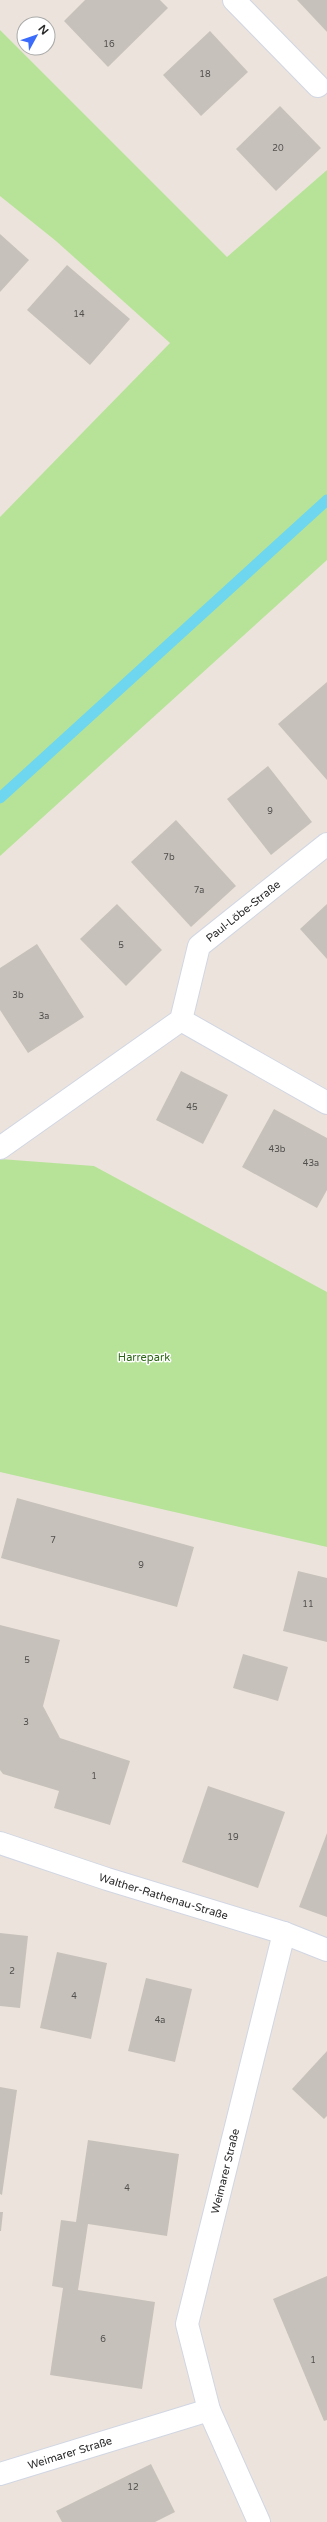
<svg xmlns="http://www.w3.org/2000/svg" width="327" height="2522" viewBox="0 0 327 2522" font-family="'Varela Round',sans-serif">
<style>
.green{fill:#b7e398}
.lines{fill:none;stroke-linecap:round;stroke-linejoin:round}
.stream{stroke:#6ed6ef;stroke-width:11}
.building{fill:#c7c1bb}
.street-casing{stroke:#d1d6e3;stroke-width:24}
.street{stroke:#fff;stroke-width:22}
.labels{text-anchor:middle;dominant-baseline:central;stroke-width:3;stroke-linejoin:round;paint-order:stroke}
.number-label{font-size:9px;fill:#51504e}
.street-label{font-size:11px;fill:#2a2a2a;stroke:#fff}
.park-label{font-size:11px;fill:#2f6719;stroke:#fff}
</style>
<rect width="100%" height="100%" fill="#ece4dc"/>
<g class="green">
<polygon points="0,30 227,257 327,170 327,560 0,856 0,517 170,343 56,241 0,196"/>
<polygon points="0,1159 94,1166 327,1292 327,1547 0,1472"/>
</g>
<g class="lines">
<polyline class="stream" points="0,798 327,500"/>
</g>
<g class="building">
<polygon points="85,0 160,0 168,8 108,67 64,21"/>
<polygon points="297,0 327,0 327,32"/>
<polygon points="210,31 248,72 201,116 163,75"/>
<polygon points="280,106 321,148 276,191 236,149"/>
<polygon points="0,234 29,260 0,292"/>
<polygon points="67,265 130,319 90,365 27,310"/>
<polygon points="327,682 327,780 278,724"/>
<polygon points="268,766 312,822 271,855 227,799"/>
<polygon points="176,820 236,886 191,927 131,862"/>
<polygon points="117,904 162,950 126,986 80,939"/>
<polygon points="327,904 327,959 300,929"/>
<polygon points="37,944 84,1017 28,1053 0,1010 0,968"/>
<polygon points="181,1071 228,1095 203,1144 156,1120"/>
<polygon points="274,1109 327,1138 327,1190 317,1208 242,1167"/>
<polygon points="17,1498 194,1547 177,1607 1,1558"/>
<polygon points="298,1571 327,1578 327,1642 283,1631"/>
<polygon points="0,1625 60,1640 43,1706 60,1738 130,1761 110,1825 54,1808 59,1791 3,1774 0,1770"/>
<polygon points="243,1654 288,1667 278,1701 233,1688"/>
<polygon points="208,1786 285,1812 258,1888 182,1862"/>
<polygon points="327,1833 327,1917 299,1907"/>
<polygon points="0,1933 28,1936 20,2008 0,2006"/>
<polygon points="57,1952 107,1963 91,2039 40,2028"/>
<polygon points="146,1978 192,1989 175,2062 128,2051"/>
<polygon points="327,2051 327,2116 324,2119 292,2089"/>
<polygon points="0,2087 17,2090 2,2195 0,2194"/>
<polygon points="88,2140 179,2154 167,2236 88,2224 78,2290 155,2302 142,2389 50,2375 63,2288 52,2286 61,2220 76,2222"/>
<polygon points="0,2212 3,2212 1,2231 0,2231"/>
<polygon points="327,2276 327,2420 324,2421 273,2299"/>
<polygon points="151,2464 175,2512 155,2522 62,2522 56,2511"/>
</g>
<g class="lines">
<g class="street-casing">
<g id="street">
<polyline points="234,0 318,86"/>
<polyline points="181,1020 327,1103"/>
<path id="s1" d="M0 1148 181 1020 199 946 327 844"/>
<path id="s2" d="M0 1843 107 1879 284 1933 327 1950"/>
<path id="s3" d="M0 2474 209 2410"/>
<path id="s4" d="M259 2522 209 2410 187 2324 284 1933"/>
</g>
</g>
<use href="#street" class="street"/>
</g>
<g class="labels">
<g class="number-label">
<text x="109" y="44">16</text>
<text x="205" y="74">18</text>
<text x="278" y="148">20</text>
<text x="79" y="314">14</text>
<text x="270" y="811">9</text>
<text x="169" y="857">7b</text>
<text x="199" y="890">7a</text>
<text x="121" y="945">5</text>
<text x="18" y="995">3b</text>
<text x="44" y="1016">3a</text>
<text x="192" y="1107">45</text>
<text x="277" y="1149">43b</text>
<text x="311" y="1163">43a</text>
<text x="53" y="1540">7</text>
<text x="141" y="1565">9</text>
<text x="308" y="1604">11</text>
<text x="27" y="1660">5</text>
<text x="26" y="1722">3</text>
<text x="94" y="1776">1</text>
<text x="233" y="1837">19</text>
<text x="12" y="1971">2</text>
<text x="74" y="1996">4</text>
<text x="160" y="2020">4a</text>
<text x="127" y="2188">4</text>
<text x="103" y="2339">6</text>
<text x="313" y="2360">1</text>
<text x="133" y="2487">12</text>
</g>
<g class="street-label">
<text stroke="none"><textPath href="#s1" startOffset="354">Paul-Löbe-Straße</textPath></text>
<text stroke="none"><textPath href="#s2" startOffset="172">Walther-Rathenau-Straße</textPath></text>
<text stroke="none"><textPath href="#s4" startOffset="369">Weimarer Straße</textPath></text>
<text stroke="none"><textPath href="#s3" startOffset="73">Weimarer Straße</textPath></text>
</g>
<g class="park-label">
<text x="144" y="1357">Harrepark</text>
</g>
</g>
<g transform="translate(36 36) rotate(50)"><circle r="19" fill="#ffffff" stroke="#aaaaaa"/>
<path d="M0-3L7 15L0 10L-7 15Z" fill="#3a6bfb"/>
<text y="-6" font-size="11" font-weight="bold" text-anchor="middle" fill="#2a2a2a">N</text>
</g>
</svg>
